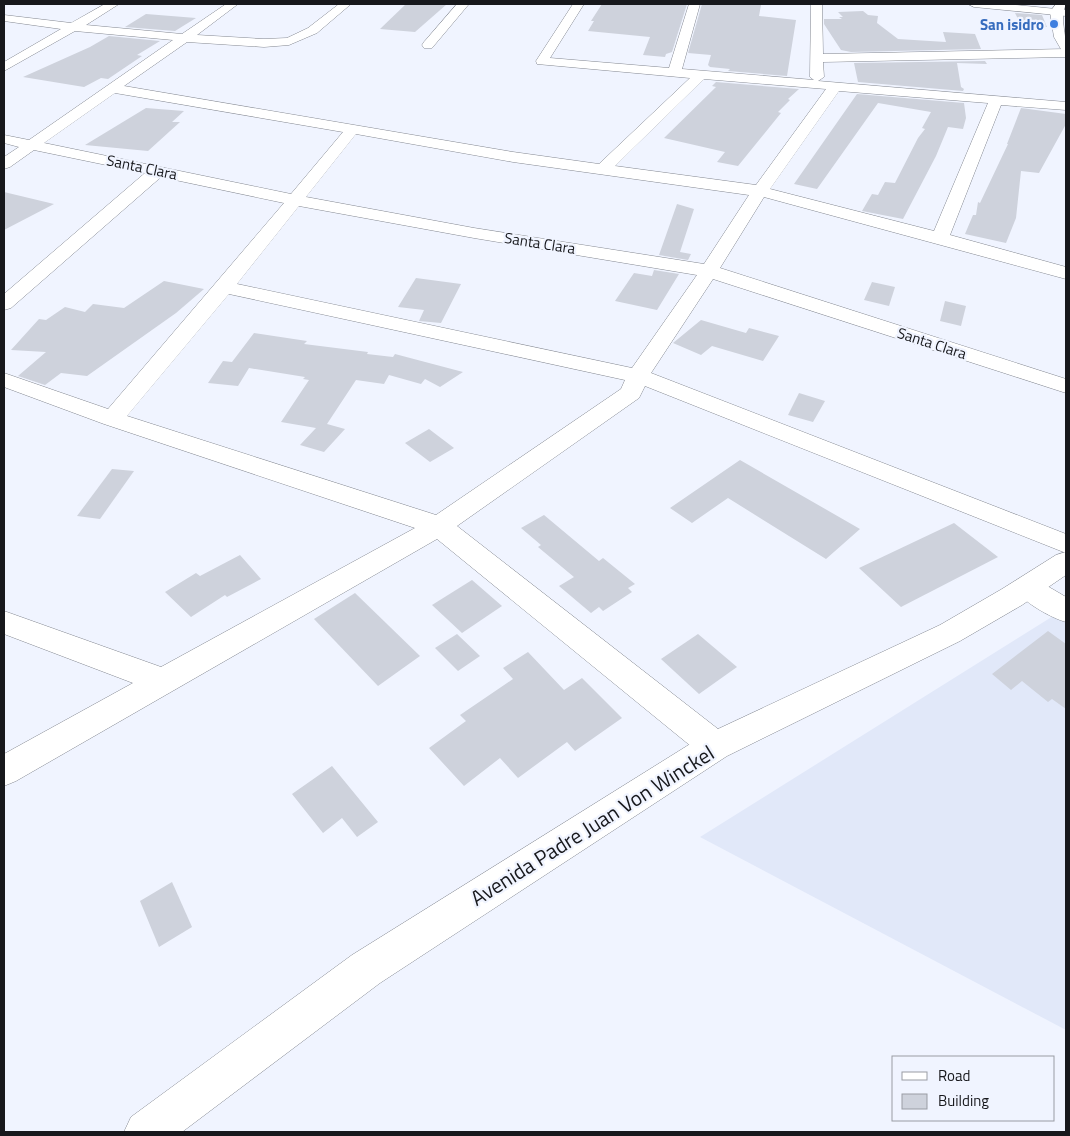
<svg xmlns="http://www.w3.org/2000/svg" width="1070" height="1136" viewBox="0 0 1070 1136" font-family="'Titillium Web',sans-serif">
<style>
.built{fill:#e1e8f9}
.building{fill:#ced2dc}
.lines{fill:none;stroke-linecap:round;stroke-linejoin:round}
.street-casing{stroke:#848891;stroke-width:1}
.secondary-casing{stroke:#848891;stroke-width:1}
.street{fill:#fff;fill-rule:evenodd}
.secondary{fill:#fff;fill-rule:evenodd}
.shop-dot{fill:#3f7fe0;stroke:#f0f4ff;stroke-width:2}
.labels{text-anchor:middle;dominant-baseline:central;stroke-width:4.5;stroke-linejoin:round;paint-order:stroke}
.far-shop-label{font-size:15px;font-weight:bold;fill:#366cbe;stroke:#f0f4ff;text-anchor:end}
.far-street-label{font-size:15px;fill:#17181c;stroke:#f0f4ff}
.near-street-label{font-size:21px;fill:#17181c;stroke:#f0f4ff}
</style>
<rect width="100%" height="100%" fill="#f0f4ff"/>
<polygon class="built" points="1066,608 1066,1030 700,837"/>
<g class="building">
<polygon points="406,4 447,4 415,32 380,29"/>
<polygon points="602,4 687,4 672,52 666,54 665,57 643,55 650,37 588,31 594,21 591,21"/>
<polygon points="702,4 761,5 759,16 796,20 787,76 728,71 730,69 710,67 708,65 711,55 688,53"/>
<polygon points="863,11 868,15 878,16 877,23 898,39 946,42 943,32 975,34 981,49 851,52 841,50 824,24 824,19 842,19 839,17 843,17 838,12"/>
<polygon points="1015,13 1042,15 1047,27 1021,25"/>
<polygon points="146,14 196,18 175,31 125,27"/>
<polygon points="109,36 160,41 137,55 142,56 108,79 101,78 84,87 23,77 90,47"/>
<polygon points="985,61 987,64 957,63 961,87 964,89 963,91 858,82 854,63"/>
<polygon points="716,82 799,89 788,99 790,100 778,112 781,113 738,166 717,162 725,152 664,138 716,87 712,86"/>
<polygon points="857,94 964,103 966,118 963,129 948,127 936,156 903,219 862,211 872,194 878,195 885,182 895,183 918,138 925,129 922,128 931,112 878,103 817,189 794,184"/>
<polygon points="146,108 184,111 172,122 180,122 148,151 85,145"/>
<polygon points="1021,108 1066,114 1066,124 1039,173 1021,171 1016,218 1006,243 965,234 973,215 976,215 978,202 980,203 1008,144 1007,144"/>
<polygon points="4,192 54,204 4,230"/>
<polygon points="677,204 694,209 680,252 691,254 688,260 659,255"/>
<polygon points="654,270 679,274 657,310 615,301 634,273 652,276"/>
<polygon points="416,278 461,284 441,323 419,321 424,310 398,307"/>
<polygon points="164,281 204,289 176,313 87,376 61,373 45,385 18,376 46,352 11,350 39,319 46,320 65,307 85,312 93,304 124,308"/>
<polygon points="872,282 895,287 889,306 864,300"/>
<polygon points="945,301 966,306 961,326 940,321"/>
<polygon points="701,320 746,333 749,328 779,336 763,361 712,346 701,355 673,343"/>
<polygon points="254,333 307,341 304,344 368,352 367,354 393,357 395,354 463,372 440,387 425,379 421,384 389,375 384,384 356,380 327,424 345,429 324,452 300,445 316,428 281,422 309,380 303,379 305,377 249,368 238,386 208,383 223,361 232,362"/>
<polygon points="799,393 825,401 813,422 788,415"/>
<polygon points="429,429 454,448 430,462 405,443"/>
<polygon points="740,460 860,529 826,559 728,498 692,523 670,508"/>
<polygon points="112,469 134,471 100,519 77,516"/>
<polygon points="544,515 599,561 603,558 635,584 628,588 632,592 603,611 599,607 591,613 559,586 574,577 538,547 541,545 521,528"/>
<polygon points="954,523 998,557 901,607 859,568"/>
<polygon points="240,555 261,579 227,597 225,595 191,617 165,592 196,573 200,576"/>
<polygon points="472,580 502,606 462,633 432,605"/>
<polygon points="355,593 420,656 378,686 314,619"/>
<polygon points="1048,631 1066,644 1066,709 1052,699 1048,702 1022,681 1011,690 992,674"/>
<polygon points="457,634 480,656 458,671 435,648"/>
<polygon points="698,634 737,667 699,694 661,659"/>
<polygon points="528,652 564,690 582,678 622,718 575,751 567,742 518,778 500,758 464,786 429,748 466,721 460,715 513,679 503,668"/>
<polygon points="332,766 378,822 357,837 342,818 323,833 292,794"/>
<polygon points="172,882 192,927 159,947 140,901"/>
</g>
<g class="lines">
<g class="street-casing">
<g id="street">
<path d="M105 4H119L86 25 182 34 226 4H238L197 35 264 39 287 38 308 28 339 4H351L317 33 289 45 264 47 187 42 124 86 513 152 599 164 690 78 537 64 536 61 573 4H584L550 58 669 68 689 4H700L682 69 814 80 810 77 811 4H822L823 54 1066 49V57L823 62 824 77 818 81 1066 102V110L1001 105 950 235 1066 267V279L764 197 720 268 1066 379V393L713 279 651 373 1066 534V553L645 386 639 398 457 526 727 736 731 746 727 756 715 760 703 756 437 539 16 781 4 786V754L133 683 4 634V611L161 667 415 528 104 424 4 387V373L108 409 284 203 161 177 11 308 4 310V294L145 173 34 150 10 167 4 169V157L19 147 4 143V135L29 140 173 40 75 31 4 71V62L61 29 4 21V15L71 23ZM704 79 826 89 756 185 615 166ZM839 91 988 103 934 231 770 189ZM115 93 343 132 291 194 44 143ZM356 134 513 162 749 195 704 264 474 228 306 197ZM299 206 474 238 697 275 632 368 237 284ZM229 294 625 380 621 389 436 515 127 416Z"/>
<polygon points="457,4 469,4 432,48 424,48 422,45 424,42"/>
<polygon points="968,4 1006,4 1066,10 1066,16 974,7"/>
<path d="M1027 577 1037 580 1066 597V622C1051 618 1021 601 1013 587L1017 580Z"/>
</g>
</g>
<g class="secondary-casing">
<g id="secondary">
<path d="M1056 4H1066C1059 19 1067 34 1066 52L1062 51 1054 37 1050 12Z"/>
<polygon points="1066,552 1066,575 1022,605 960,641 727,756 380,983 182,1132 124,1132 131,1117 352,955 703,736 940,625 1002,589 1056,555"/>
</g>
</g>
<use href="#street" class="street"/>
<use href="#secondary" class="secondary"/>
</g>
<circle class="shop-dot" cx="1054" cy="24" r="5"/>
<g class="labels">
<g class="far-shop-label">
<text x="1044" y="24">San isidro</text>
</g>
<g class="far-street-label">
<text transform="translate(142 167) rotate(12)">Santa Clara</text>
<text transform="translate(540 243) rotate(9)">Santa Clara</text>
<text transform="translate(932 343) rotate(18)">Santa Clara</text>
</g>
<g class="near-street-label">
<text transform="translate(592 825) rotate(-32)">Avenida Padre Juan Von Winckel</text>
</g>
</g>
<rect width="1070" height="1136" fill="none" stroke="#17181c" stroke-width="10"/>
<rect x="892" y="1056" width="162" height="65" fill="#f0f4ff" stroke="#999ca4"/>
<rect x="902" y="1072" width="25" height="8" fill="#ffffff" stroke="#999ca4"/>
<text x="938" y="1081" font-size="15" fill="#17181c">Road</text>
<rect x="902" y="1094" width="25" height="15" fill="#ced2dc" stroke="#999ca4"/>
<text x="938" y="1106" font-size="15" fill="#17181c">Building</text>
</svg>
